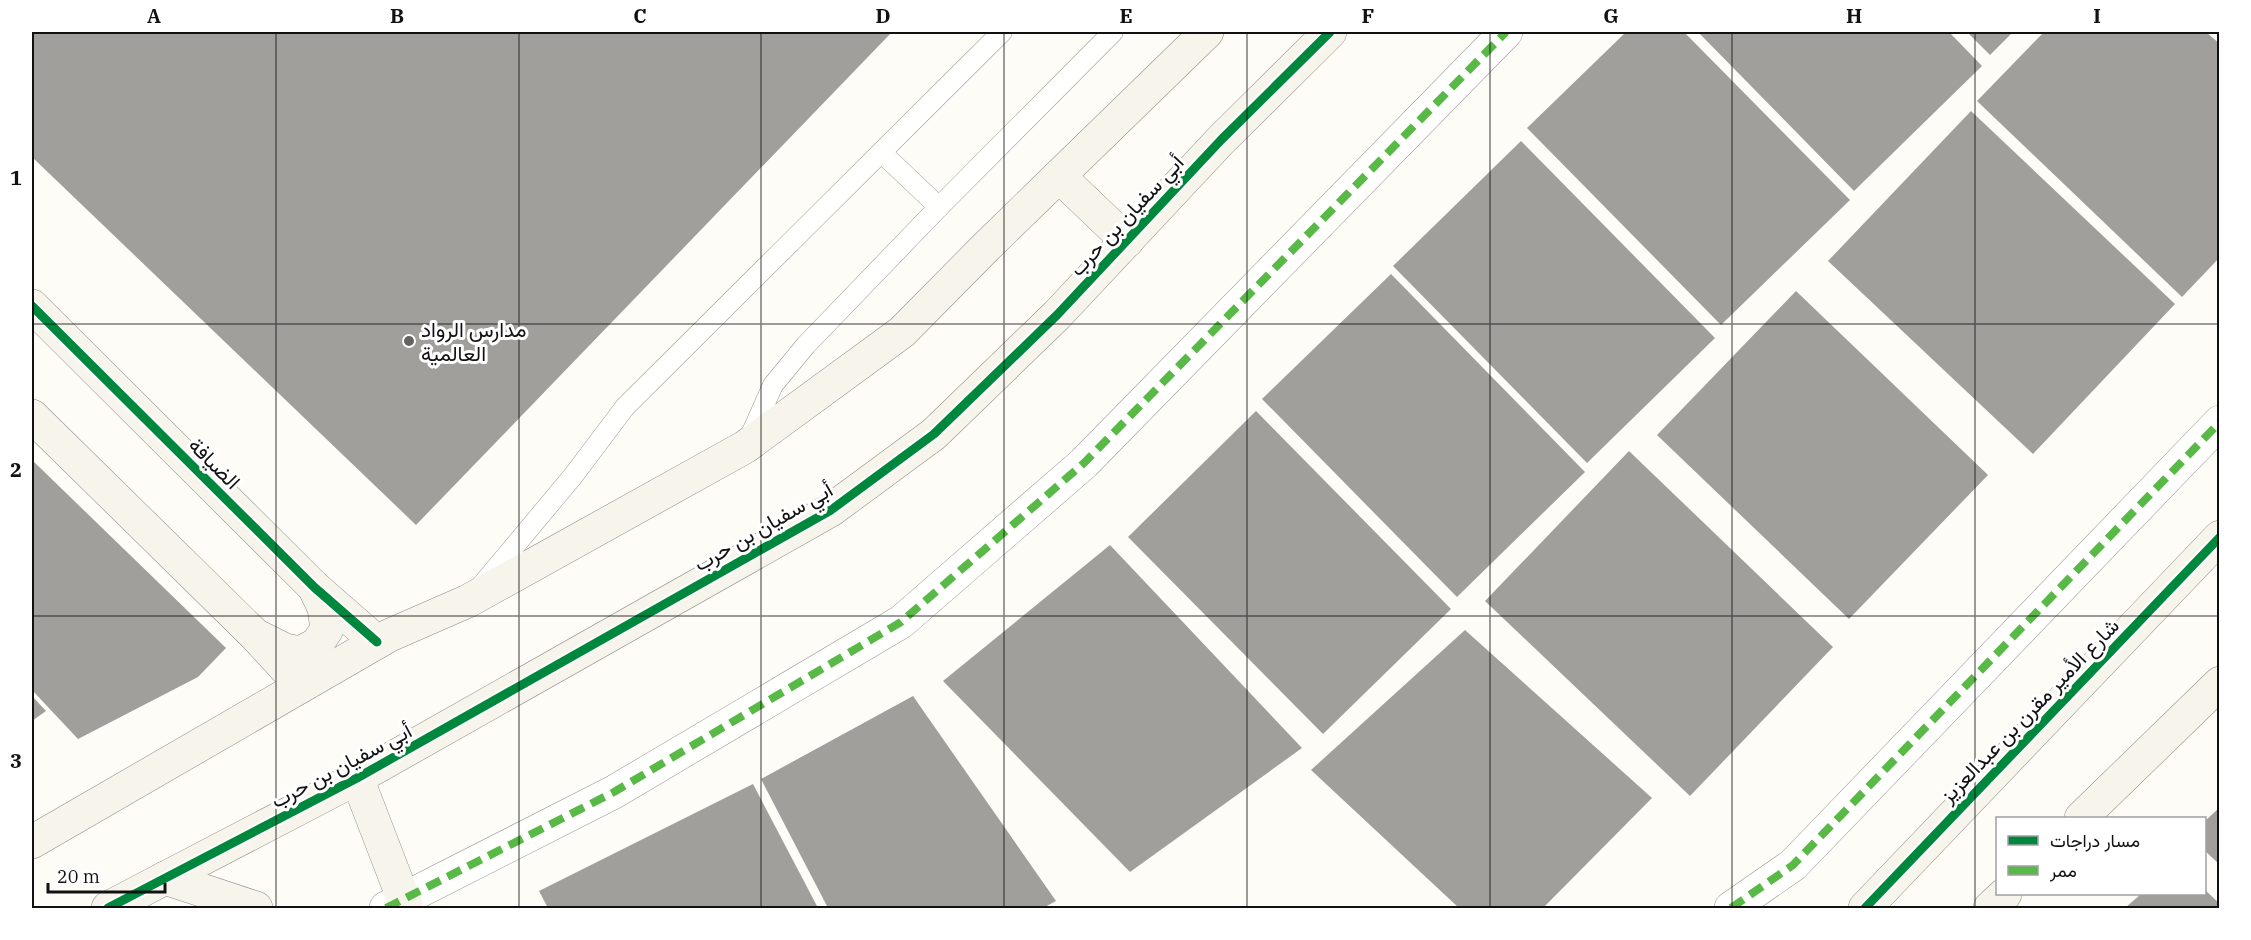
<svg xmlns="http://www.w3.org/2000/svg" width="2251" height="940" viewBox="0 0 2251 940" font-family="'IBM Plex Serif',Vazirmatn,serif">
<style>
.building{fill:#a19f9c}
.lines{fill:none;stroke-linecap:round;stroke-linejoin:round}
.lane-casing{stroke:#979795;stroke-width:21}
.street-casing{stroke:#979795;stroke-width:34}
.secondary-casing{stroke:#8e8d8b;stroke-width:34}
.lane{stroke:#fffffe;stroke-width:20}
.street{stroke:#fffffe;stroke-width:33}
.secondary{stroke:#f6f4eb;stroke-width:33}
.quiet{stroke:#58b947;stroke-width:8;stroke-dasharray:15 8;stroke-linecap:butt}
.cycleway-casing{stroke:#fff;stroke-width:13}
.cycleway{stroke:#00873e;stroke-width:9}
.grid{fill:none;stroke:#111;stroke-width:1.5;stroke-opacity:0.55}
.poi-dot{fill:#646362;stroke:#fff;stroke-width:2}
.labels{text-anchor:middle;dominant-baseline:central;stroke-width:6;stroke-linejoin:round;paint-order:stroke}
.street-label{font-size:21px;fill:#111;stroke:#fff}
.poi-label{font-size:21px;fill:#111;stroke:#fff;text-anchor:start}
.neatline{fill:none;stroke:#111;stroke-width:2}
.grid-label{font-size:20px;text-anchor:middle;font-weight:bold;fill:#111}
</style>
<rect width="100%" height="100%" fill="#fdfcf7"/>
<g class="building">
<polygon points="32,32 892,32 416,525 32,157"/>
<polygon points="1626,32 1684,32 1850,200 1721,325 1527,128"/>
<polygon points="1698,32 1949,32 1982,66 1854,191"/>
<polygon points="1967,32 2013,32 1990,55"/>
<polygon points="2044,32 2206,32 2220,44 2220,257 2182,297 1977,101"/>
<polygon points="1971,111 2175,304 2033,454 1828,261"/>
<polygon points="1521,141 1715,338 1587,463 1393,266"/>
<polygon points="1391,274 1585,472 1457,597 1262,399"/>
<polygon points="1796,291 1988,475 1849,619 1657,435"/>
<polygon points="1256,411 1451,609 1323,734 1128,537"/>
<polygon points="1629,451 1833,647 1690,796 1485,601"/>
<polygon points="32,460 226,648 198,677 78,739 32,690"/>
<polygon points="1110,545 1302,748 1130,872 943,681"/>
<polygon points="1465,630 1652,798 1543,908 1459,908 1311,770"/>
<polygon points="32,696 46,711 32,721"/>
<polygon points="913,696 1056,901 1043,908 828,908 761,779"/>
<polygon points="753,784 818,908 548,908 539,891"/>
<polygon points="2220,807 2220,865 2204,850 2204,822"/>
<polygon points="2204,889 2220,904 2220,908 2125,908 2141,894 2204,894"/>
</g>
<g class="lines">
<g class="lane-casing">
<g id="lane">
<polyline points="882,153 939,207"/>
<polyline points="748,441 773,385 806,345 939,207 1113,32"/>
<polyline points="482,585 573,476 625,407 1002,32"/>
</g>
</g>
<g class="street-casing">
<g id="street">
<polyline points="386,908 614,792 901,622 1084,463 1506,32"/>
<polyline points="1731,908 1793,865 2220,422"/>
</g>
</g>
<g class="secondary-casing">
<g id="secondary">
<polyline points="1059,176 1127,241"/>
<polyline points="32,306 314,587 377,642"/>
<polyline points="32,416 256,636 301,685"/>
<polyline points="261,638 285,650 300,653 317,644 327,629 324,608 314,587"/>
<polyline points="357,778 407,908"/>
<polyline points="2081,818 2220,683"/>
<polyline points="32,842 388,636 468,601 745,447 902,332 985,248 1207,32"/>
<polyline points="165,878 256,908"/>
<polyline points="108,908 357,778 831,510 934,434 1057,315 1221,140 1330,32"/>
<polyline points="1865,908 2220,537"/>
<polyline points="1990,908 2005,894"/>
</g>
</g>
<use href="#lane" class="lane"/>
<use href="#street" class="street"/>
<use href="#secondary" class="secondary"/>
<g class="quiet">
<polyline points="386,908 614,792 901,622 1084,463 1506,32"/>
<polyline points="1731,908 1793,865 2220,422"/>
</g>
<g class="cycleway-casing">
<g id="cycleway">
<polyline points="32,306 314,587 377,642"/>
<polyline points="108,908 357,778 831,510 934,434 1057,315 1221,140 1330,32"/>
<polyline points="1865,908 2220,537"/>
</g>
</g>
<use href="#cycleway" class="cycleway"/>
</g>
<path class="grid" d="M276 32V908M519 32V908M761 32V908M1004 32V908M1247 32V908M1490 32V908M1732 32V908M1975 32V908M32 324H2220M32 616H2220"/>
<circle class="poi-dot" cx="409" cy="341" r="6"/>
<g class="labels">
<g class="street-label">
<text transform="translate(1126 215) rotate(-47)">أبي سفيان بن حرب</text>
<text transform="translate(215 463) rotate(45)">الضيافة</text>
<text transform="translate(763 526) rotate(-30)">أبي سفيان بن حرب</text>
<text transform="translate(2029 710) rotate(-46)">شارع الأمير مقرن بن عبدالعزيز</text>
<text transform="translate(341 765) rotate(-28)">أبي سفيان بن حرب</text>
</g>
<g class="poi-label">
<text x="421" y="329">مدارس الرواد<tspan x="421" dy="24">العالمية</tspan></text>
</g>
</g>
<rect width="2251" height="940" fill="none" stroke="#ffffff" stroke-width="66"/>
<rect x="1996" y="817" width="210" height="78" fill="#ffffff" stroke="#a0a0a0" stroke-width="1.5"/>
<rect x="2008" y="836" width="30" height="9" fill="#00873e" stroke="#a0a0a0" stroke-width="1.5"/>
<text x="2050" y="847" font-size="18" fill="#111111">مسار دراجات</text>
<rect x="2008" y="866" width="30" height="9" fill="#58b947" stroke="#a0a0a0" stroke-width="1.5"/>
<text x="2050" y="877" font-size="18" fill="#111111">ممر</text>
<path d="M48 883v9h117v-9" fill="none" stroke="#111111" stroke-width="3"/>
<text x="57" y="883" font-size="18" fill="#111111" stroke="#ffffff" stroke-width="4.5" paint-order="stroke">20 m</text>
<rect x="33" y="33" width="2185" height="874" class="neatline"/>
<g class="grid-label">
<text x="154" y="23">A</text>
<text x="397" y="23">B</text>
<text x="640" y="23">C</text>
<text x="883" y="23">D</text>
<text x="1126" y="23">E</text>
<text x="1368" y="23">F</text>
<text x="1611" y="23">G</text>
<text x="1854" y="23">H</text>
<text x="2097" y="23">I</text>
<text x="16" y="185">1</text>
<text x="16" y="477">2</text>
<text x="16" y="768">3</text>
</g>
</svg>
